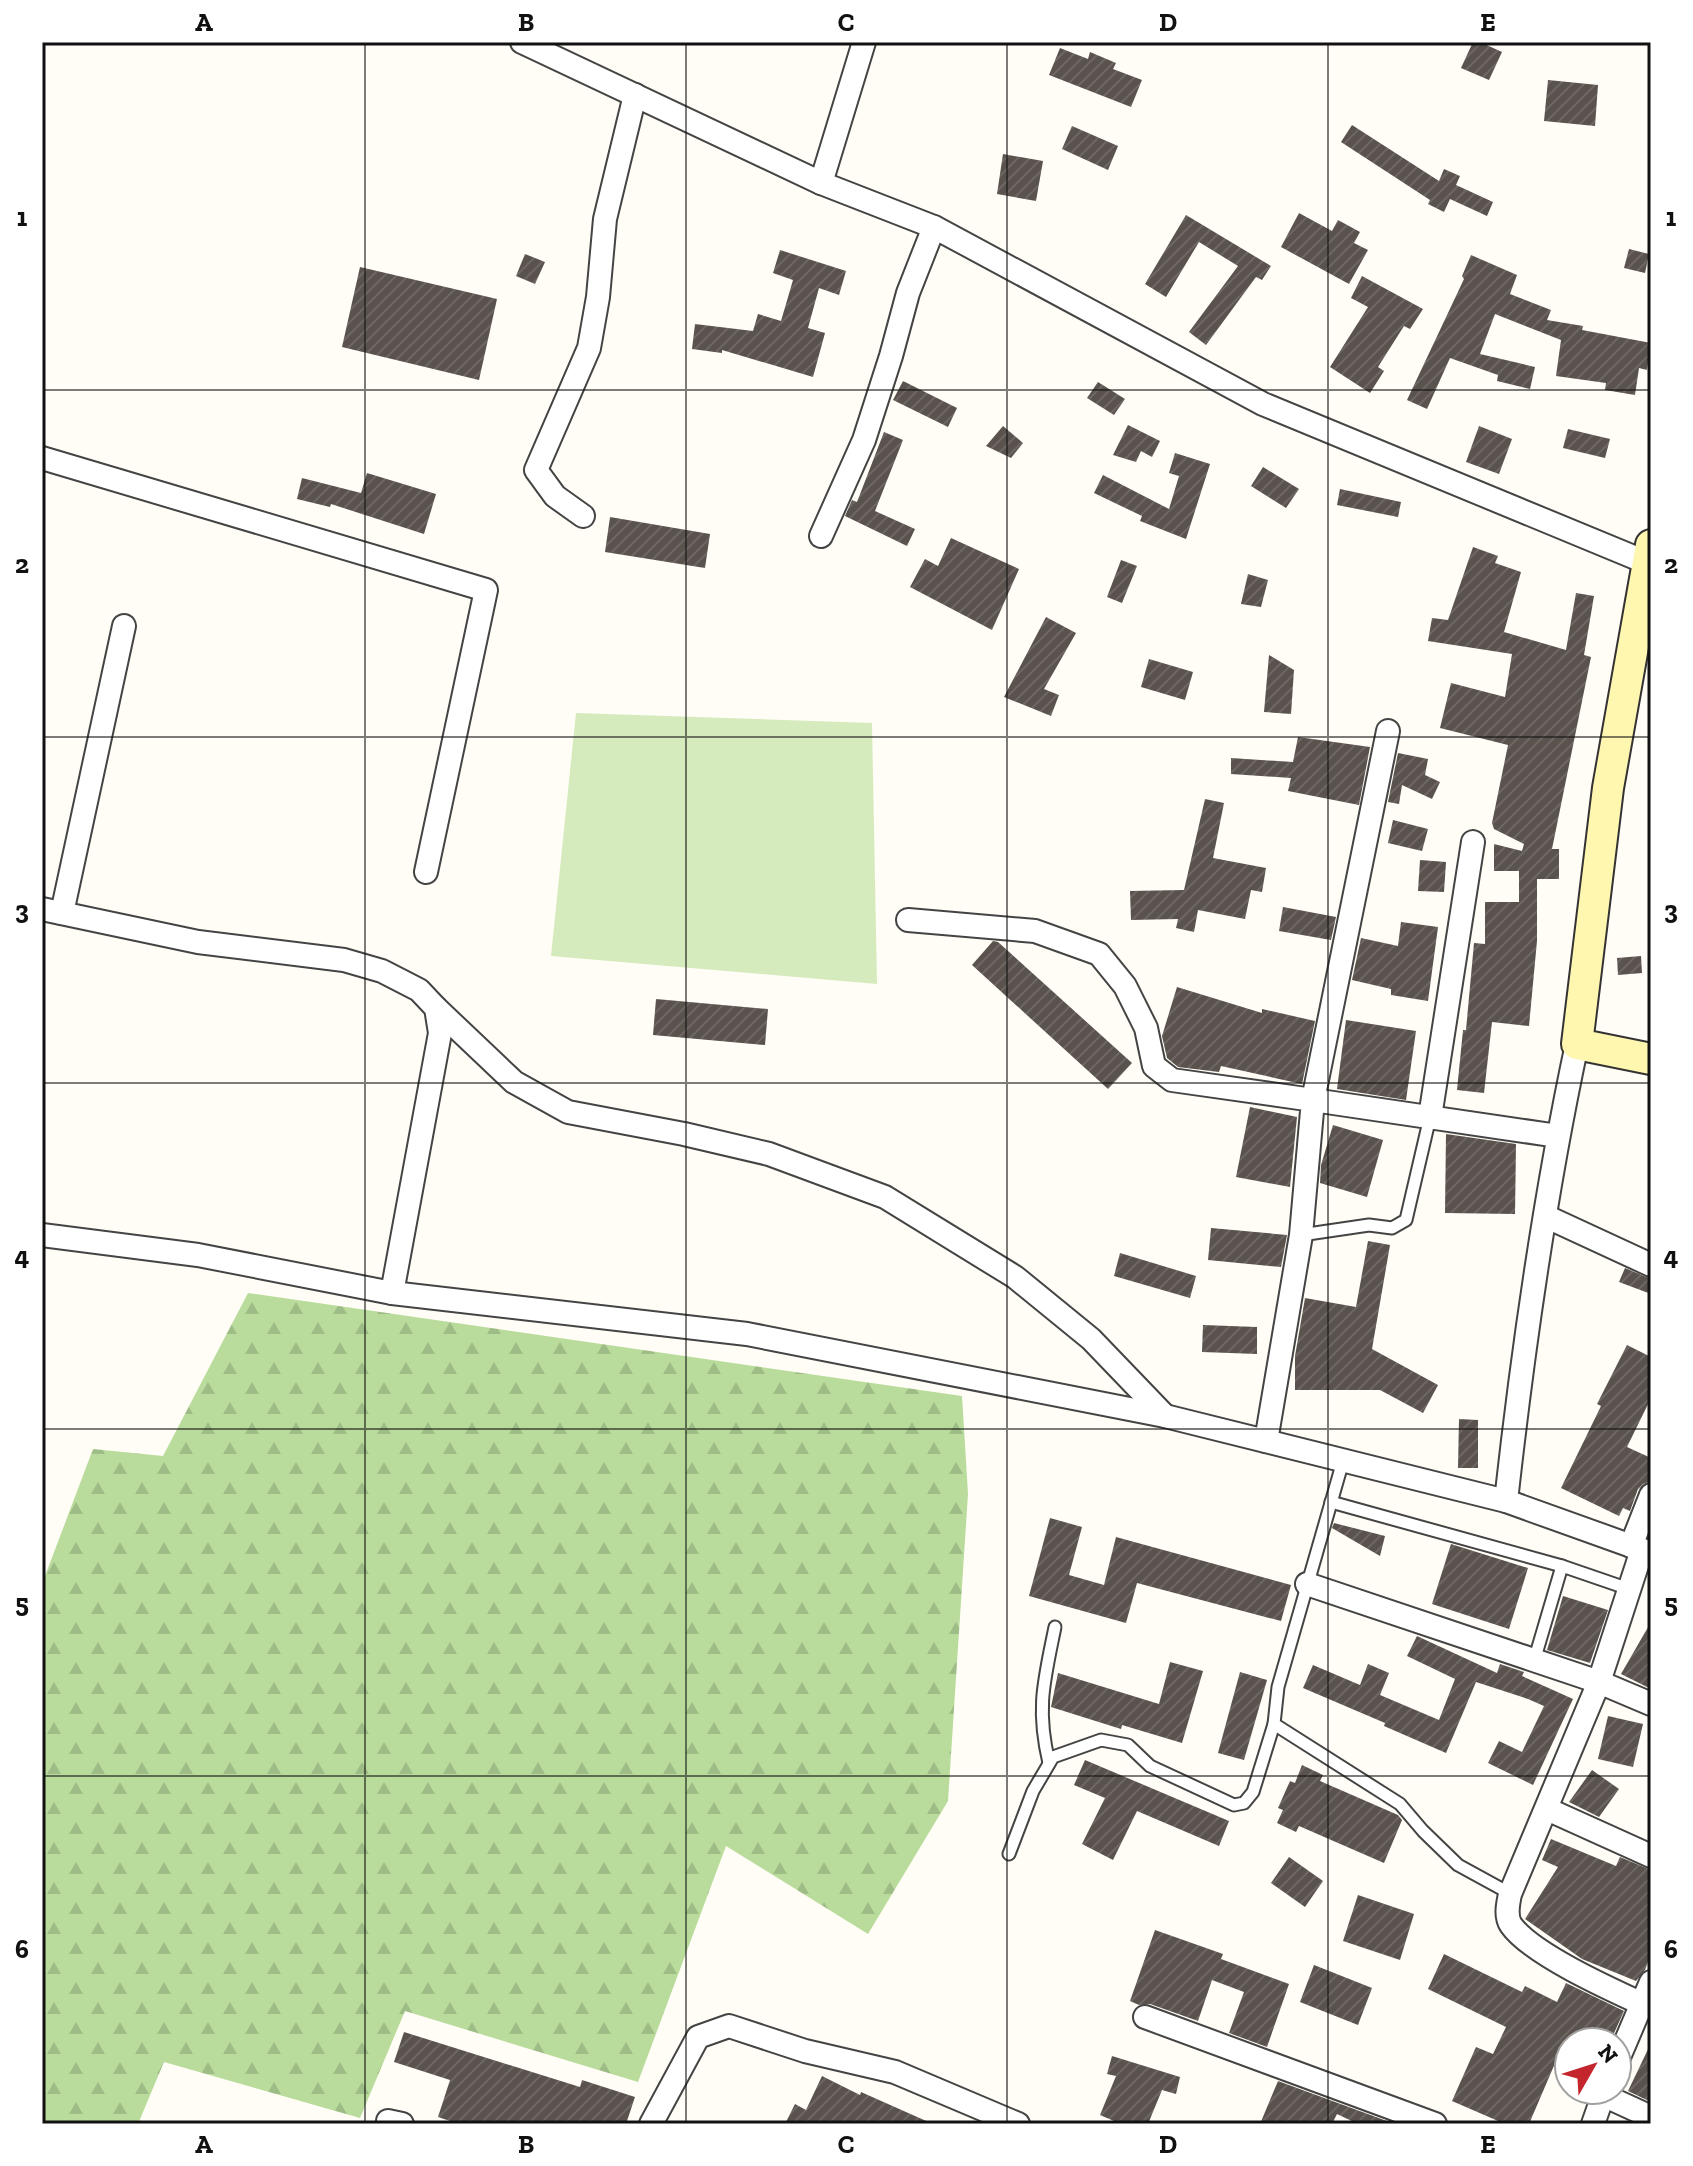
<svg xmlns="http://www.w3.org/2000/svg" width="1693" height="2166" viewBox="0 0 1693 2166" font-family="'Zilla Slab',serif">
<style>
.forest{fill:url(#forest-firs)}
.park{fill:#d5ebbd}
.building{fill:url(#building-hatch)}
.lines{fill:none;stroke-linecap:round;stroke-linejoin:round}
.lane-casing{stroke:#444;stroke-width:15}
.street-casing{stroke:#444;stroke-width:26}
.secondary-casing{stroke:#333;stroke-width:34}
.lane{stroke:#fff;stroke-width:11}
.street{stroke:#fff;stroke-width:22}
.secondary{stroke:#fff6b0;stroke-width:30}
.grid{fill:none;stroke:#111;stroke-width:2;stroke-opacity:0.55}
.neatline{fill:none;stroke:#111;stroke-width:3}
.grid-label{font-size:26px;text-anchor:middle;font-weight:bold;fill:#111}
</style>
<defs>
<pattern id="forest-firs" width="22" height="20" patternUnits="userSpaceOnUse" patternTransform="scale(2)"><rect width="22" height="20" fill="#b9dc9c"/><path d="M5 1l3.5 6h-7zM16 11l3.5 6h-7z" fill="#9ebc85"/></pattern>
<pattern id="building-hatch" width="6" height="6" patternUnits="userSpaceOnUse" patternTransform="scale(2)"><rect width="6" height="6" fill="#5a524d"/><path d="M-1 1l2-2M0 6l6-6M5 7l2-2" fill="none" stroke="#6d6662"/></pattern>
</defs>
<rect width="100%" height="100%" fill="#fffdf5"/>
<polygon class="forest" points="248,1293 962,1396 968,1494 948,1801 868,1934 726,1846 638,2082 405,2011 360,2118 164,2062 138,2124 42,2124 42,1584 93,1449 163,1456"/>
<polygon class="park" points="576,713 872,723 877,984 551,956"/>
<g class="building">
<polygon points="1473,42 1480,42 1502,52 1489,80 1461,68"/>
<polygon points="1060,48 1088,59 1090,52 1116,63 1113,69 1142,80 1131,107 1049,75"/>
<polygon points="1548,80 1598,85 1595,126 1544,121"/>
<polygon points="1352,125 1439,181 1444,169 1460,176 1456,185 1493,202 1487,216 1450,199 1444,212 1428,204 1430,200 1341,142"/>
<polygon points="1072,126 1118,146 1108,170 1062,149"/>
<polygon points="1003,154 1043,161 1036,201 997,194"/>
<polygon points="1299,213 1332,231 1338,220 1360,232 1354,243 1368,250 1349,284 1281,247"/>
<polygon points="1186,215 1271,266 1262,280 1256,277 1206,345 1189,332 1238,266 1199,242 1166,297 1145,284"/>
<polygon points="1629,249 1649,254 1645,273 1624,268"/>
<polygon points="780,250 846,271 839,295 819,288 808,328 825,333 813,377 722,350 722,353 692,349 695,324 753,331 758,314 781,321 793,280 773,273"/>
<polygon points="525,254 545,262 535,284 516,276"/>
<polygon points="1471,255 1517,275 1510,294 1551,310 1547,320 1583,326 1582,330 1651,343 1647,370 1639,368 1635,395 1605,390 1606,383 1556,376 1561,340 1495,314 1480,354 1535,367 1530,389 1497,381 1498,375 1450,358 1427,409 1407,400 1464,279 1462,276"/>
<polygon points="360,267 497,299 479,380 342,347"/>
<polygon points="1362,276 1423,309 1410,329 1404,326 1378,367 1384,371 1370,393 1330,367 1368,307 1351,298"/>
<polygon points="903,381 957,408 948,427 893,400"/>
<polygon points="1098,382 1125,399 1114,415 1087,398"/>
<polygon points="1128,425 1160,441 1152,457 1141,451 1136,462 1113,455"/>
<polygon points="1003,426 1023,443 1011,458 986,446"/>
<polygon points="1479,426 1512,439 1499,474 1466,462"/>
<polygon points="1568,429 1610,439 1605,458 1563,448"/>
<polygon points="884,432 903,440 875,511 915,529 907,546 845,516 852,500 857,502"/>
<polygon points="1175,453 1210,464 1186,539 1140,521 1142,516 1094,493 1103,475 1169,509 1179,476 1169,473"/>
<polygon points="1263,467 1299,489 1286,508 1251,486"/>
<polygon points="367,473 436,494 424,534 331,504 330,507 297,499 302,478 361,493"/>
<polygon points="1340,489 1401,502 1398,517 1337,505"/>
<polygon points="610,517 710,534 705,568 605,552"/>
<polygon points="951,538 1019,569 992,630 910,587 925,559 938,566"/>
<polygon points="1473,547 1498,556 1495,563 1521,572 1504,632 1566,650 1576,593 1594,596 1584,655 1591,657 1552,849 1559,849 1559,879 1537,879 1537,941 1529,1026 1492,1022 1484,1093 1457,1090 1463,1030 1466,1030 1474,943 1485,944 1485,902 1519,902 1519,871 1494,871 1494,844 1522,851 1524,844 1494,829 1492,823 1508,745 1440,728 1451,683 1505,697 1512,654 1428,641 1432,618 1448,620"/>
<polygon points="1121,560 1137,566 1122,603 1107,597"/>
<polygon points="1248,574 1268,580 1261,607 1241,604"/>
<polygon points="1046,617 1076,633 1044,689 1059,695 1051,716 1004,697"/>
<polygon points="1269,655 1294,670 1291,714 1264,712"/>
<polygon points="1149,659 1193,672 1185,700 1141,687"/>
<polygon points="1298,737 1370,747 1359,805 1288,791 1291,778 1231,774 1231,758 1293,762"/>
<polygon points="1398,753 1428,759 1425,775 1440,782 1432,799 1402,785 1399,804 1388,802"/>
<polygon points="1205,799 1224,803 1213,858 1266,868 1262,892 1251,890 1245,919 1198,910 1194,932 1176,928 1178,919 1131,920 1130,891 1184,890"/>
<polygon points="1393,820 1428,829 1422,851 1388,843"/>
<polygon points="1420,860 1446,862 1444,892 1418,891"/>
<polygon points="1283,907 1336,917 1331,940 1279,931"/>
<polygon points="1401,922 1438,927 1428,1001 1391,995 1391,989 1352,980 1361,938 1398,946"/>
<polygon points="993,941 998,942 1132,1063 1108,1089 972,965"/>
<polygon points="1641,956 1642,973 1618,975 1617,958"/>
<polygon points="1177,987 1262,1013 1262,1009 1315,1021 1302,1084 1221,1066 1219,1072 1178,1067 1167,1058 1162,1036"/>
<polygon points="656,999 768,1009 765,1045 653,1035"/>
<polygon points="1346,1020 1416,1031 1406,1100 1337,1089"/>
<polygon points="1250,1107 1297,1117 1290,1187 1236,1177"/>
<polygon points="1333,1125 1383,1140 1367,1197 1320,1183 1321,1165"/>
<polygon points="1446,1134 1516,1144 1515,1214 1445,1213"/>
<polygon points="1211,1228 1287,1235 1281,1267 1208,1260"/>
<polygon points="1368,1241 1390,1245 1372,1349 1438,1385 1423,1413 1380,1390 1295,1390 1295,1356 1305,1298 1356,1307"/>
<polygon points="1120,1253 1196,1276 1190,1298 1114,1276"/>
<polygon points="1625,1268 1651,1279 1651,1294 1619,1282"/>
<polygon points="1203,1325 1257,1327 1257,1354 1202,1352"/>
<polygon points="1627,1345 1651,1357 1651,1398 1627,1447 1651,1458 1651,1481 1643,1484 1638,1489 1630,1511 1623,1508 1619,1516 1561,1488 1601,1406 1597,1404"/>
<polygon points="1459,1419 1478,1420 1478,1468 1458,1468"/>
<polygon points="1050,1518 1082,1527 1069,1575 1104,1585 1116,1537 1291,1585 1281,1621 1137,1583 1126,1623 1029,1596"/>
<polygon points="1334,1523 1385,1536 1380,1556 1332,1528"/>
<polygon points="1451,1544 1528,1568 1509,1629 1432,1604"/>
<polygon points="1563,1596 1608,1610 1590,1663 1547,1650"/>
<polygon points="1651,1622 1651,1689 1621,1674"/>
<polygon points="1417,1636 1497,1673 1500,1664 1524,1672 1522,1676 1573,1699 1533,1785 1488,1763 1499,1741 1522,1752 1544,1706 1528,1699 1476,1682 1446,1753 1384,1726 1385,1723 1303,1688 1313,1665 1360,1685 1368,1664 1389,1673 1380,1695 1439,1720 1455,1679 1407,1656"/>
<polygon points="1170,1662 1203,1671 1182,1743 1122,1725 1121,1729 1051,1707 1058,1673 1159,1704"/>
<polygon points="1240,1672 1267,1680 1244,1760 1218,1753"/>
<polygon points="1608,1716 1643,1724 1633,1767 1598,1759"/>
<polygon points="1085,1760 1229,1821 1219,1846 1137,1811 1113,1860 1082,1844 1105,1798 1074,1785"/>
<polygon points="1302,1765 1323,1775 1320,1781 1398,1815 1402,1820 1384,1863 1299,1826 1296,1832 1277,1823 1283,1810 1278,1808 1290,1781 1295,1783"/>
<polygon points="1592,1770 1619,1789 1599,1817 1569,1802"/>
<polygon points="1551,1839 1616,1866 1620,1857 1651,1870 1651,1954 1645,1970 1636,1981 1582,1959 1525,1919 1558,1867 1542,1860"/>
<polygon points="1289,1857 1323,1881 1305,1907 1271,1883"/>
<polygon points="1358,1895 1414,1914 1400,1960 1343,1941"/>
<polygon points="1155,1930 1223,1954 1221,1959 1289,1984 1267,2047 1229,2033 1244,1992 1212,1980 1198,2021 1150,2004 1139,2005 1130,2001"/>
<polygon points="1444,1954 1522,1992 1525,1986 1557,2002 1566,1983 1624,2011 1610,2042 1569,2042 1569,2067 1556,2061 1529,2124 1505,2124 1452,2101 1476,2047 1493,2054 1506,2027 1428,1989"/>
<polygon points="1314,1965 1372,1988 1358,2025 1300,2002"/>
<polygon points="404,2032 580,2087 582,2080 635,2097 626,2124 459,2124 438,2117 450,2080 394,2062"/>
<polygon points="1651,2043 1651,2102 1628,2091"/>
<polygon points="1112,2056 1180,2077 1176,2094 1162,2090 1148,2124 1121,2124 1100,2115 1116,2076 1107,2074"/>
<polygon points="822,2076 860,2095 861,2092 933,2124 785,2124 795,2104 806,2110"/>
<polygon points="1278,2081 1395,2124 1358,2124 1337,2114 1332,2124 1260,2124"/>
</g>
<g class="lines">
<g class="lane-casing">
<g id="lane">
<polyline points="1301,1235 1369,1225 1392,1228 1406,1220 1430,1117"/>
<polyline points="1343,1461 1278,1687 1274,1724 1400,1804 1423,1831 1458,1865 1511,1894"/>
<polyline points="1331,1502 1562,1566 1629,1589"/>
<polyline points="1534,1661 1562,1566"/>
<path d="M1049 1763C1036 1708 1044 1681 1055 1627"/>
<polyline points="1009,1854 1033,1791 1053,1757 1101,1740 1128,1745 1150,1766 1234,1805 1244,1803 1253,1792 1274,1724"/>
</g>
</g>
<g class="street-casing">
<g id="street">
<polyline points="522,42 821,183 934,227 1263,404 1648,563"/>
<polyline points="821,183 864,42"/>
<polyline points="42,458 486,590 426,872"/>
<polyline points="583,516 555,496 536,470 589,348 598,297 605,219 635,95"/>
<polyline points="821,536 864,440 891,356 908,293 934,227"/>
<polyline points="1388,731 1313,1100 1558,1136"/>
<polyline points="42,909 198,942 344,960 382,971 419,990 436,1008 440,1033 392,1293"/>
<polyline points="62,913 124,626"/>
<polyline points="908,920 1035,931 1099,954 1125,986 1146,1028 1154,1066 1172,1080 1313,1100 1301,1235 1266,1441"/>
<polyline points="436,1008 514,1082 568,1112 684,1134 769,1154 885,1197 1015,1277 1091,1339 1165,1416"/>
<path d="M1577 1044C1545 1194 1523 1348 1506 1501L1651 1553"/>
<polyline points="1430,1117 1473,842"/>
<polyline points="1545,1216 1651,1265"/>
<polyline points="42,1235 198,1255 392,1293 747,1334 1165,1416 1506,1501"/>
<polyline points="1631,1546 1651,1495"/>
<path d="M1642 1550 1599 1682 1510 1894C1508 1904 1505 1916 1511 1925 1532 1955 1616 1992 1651 2008"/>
<polyline points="1307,1584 1599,1682 1651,1704"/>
<polyline points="1547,1809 1651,1856"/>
<polyline points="1145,2017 1435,2124"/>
<polyline points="1617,2062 1651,1982"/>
<polyline points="1603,2095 1651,2117"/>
<polyline points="388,2121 402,2124"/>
<polyline points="651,2124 698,2037 729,2026 805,2051 895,2072 1018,2124"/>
<polyline points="1593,2124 1605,2090"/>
</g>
</g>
<g class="secondary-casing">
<polyline id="secondary" points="1651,545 1608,788 1577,1044 1651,1059"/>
</g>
<use href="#lane" class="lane"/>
<use href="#street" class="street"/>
<use href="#secondary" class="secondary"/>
</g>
<path class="grid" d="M365 42V2124M686 42V2124M1007 42V2124M1328 42V2124M42 390H1651M42 737H1651M42 1083H1651M42 1429H1651M42 1776H1651"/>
<rect width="1693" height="2166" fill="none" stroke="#ffffff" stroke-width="88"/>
<g transform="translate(1593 2066) rotate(51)"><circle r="38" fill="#ffffff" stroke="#a0a0a0" stroke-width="2"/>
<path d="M0-6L14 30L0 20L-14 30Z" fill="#c4262e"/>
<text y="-12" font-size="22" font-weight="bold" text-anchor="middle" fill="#111111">N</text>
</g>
<rect x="44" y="44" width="1605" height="2078" class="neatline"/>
<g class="grid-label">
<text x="204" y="31">A</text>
<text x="526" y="31">B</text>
<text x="846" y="31">C</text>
<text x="1168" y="31">D</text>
<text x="1488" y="31">E</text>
<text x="22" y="226">1</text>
<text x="1671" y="226">1</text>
<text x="22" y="573">2</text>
<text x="1671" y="573">2</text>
<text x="22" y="919">3</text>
<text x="1671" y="919">3</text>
<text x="22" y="1265">4</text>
<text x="1671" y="1265">4</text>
<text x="22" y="1612">5</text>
<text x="1671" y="1612">5</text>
<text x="22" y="1958">6</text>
<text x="1671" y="1958">6</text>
<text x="204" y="2153">A</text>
<text x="526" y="2153">B</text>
<text x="846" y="2153">C</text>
<text x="1168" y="2153">D</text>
<text x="1488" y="2153">E</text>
</g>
</svg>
